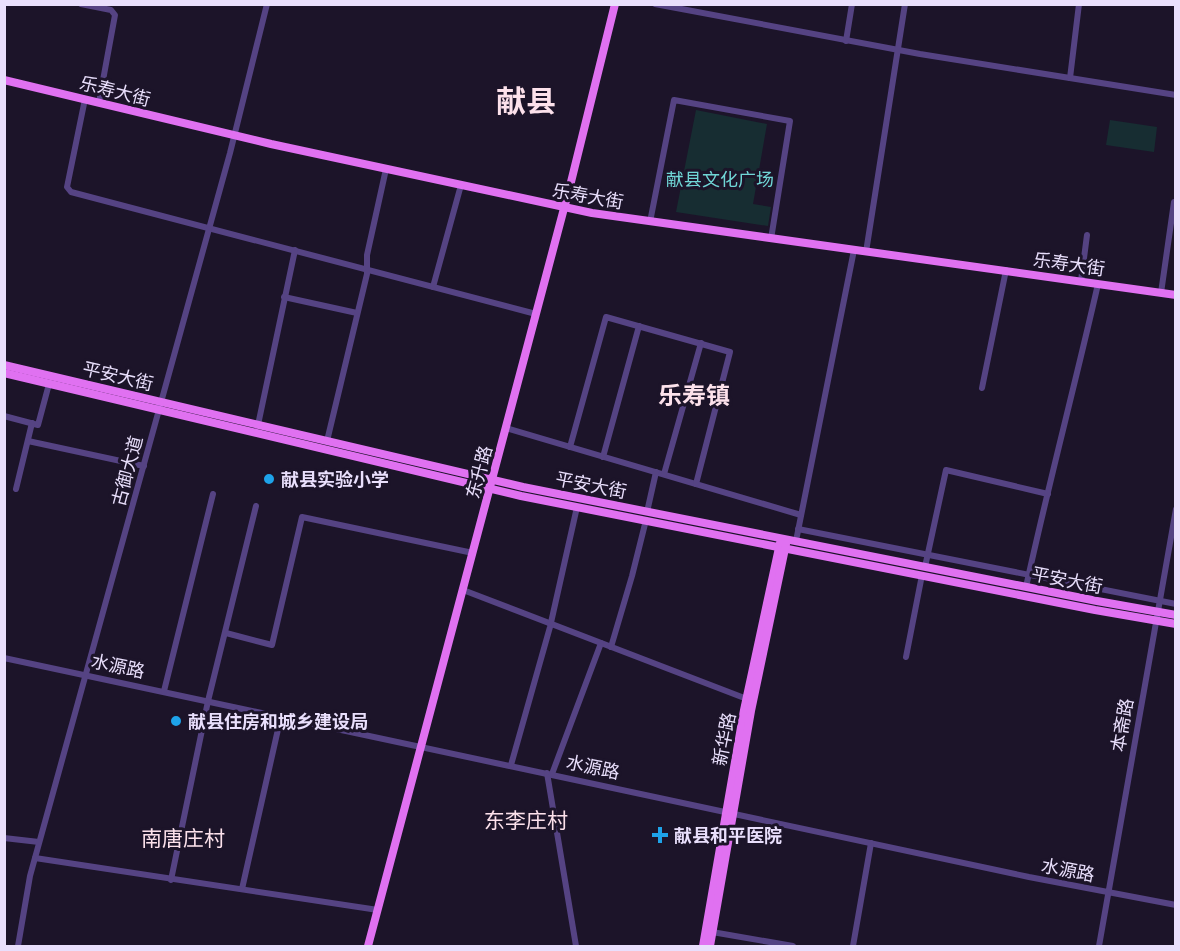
<svg xmlns="http://www.w3.org/2000/svg" width="1180" height="951" viewBox="0 0 1180 951" font-family="'Roboto Condensed','Noto Sans SC',sans-serif">
<style>
.green{fill:#172d32}
.lines{fill:none;stroke-linecap:round;stroke-linejoin:round}
.minor{stroke:#554383;stroke-width:6}
.major{stroke:#e071f1;stroke-width:8}
.poi-dot{fill:#1ea3e9;stroke:#1c1429;stroke-width:2}
.labels{text-anchor:middle;dominant-baseline:central;stroke-width:6;stroke-linejoin:round;paint-order:stroke}
.street-label{font-size:18px;fill:#e9dffc;stroke:#1c1429}
.park-label{font-size:18px;fill:#70d6d6;stroke:#1c1429}
.poi-label{font-size:18px;font-weight:bold;fill:#e9dffc;stroke:#1c1429;text-anchor:start}
.quarter-label{font-size:21px;fill:#fce1eb;stroke:#1c1429}
.district-label{font-size:24px;font-weight:bold;fill:#fce1eb;stroke:#1c1429}
.town-label{font-size:30px;font-weight:bold;fill:#fce1eb;stroke:#1c1429}
</style>
<rect width="100%" height="100%" fill="#1c1429"/>
<g class="green">
<polygon points="696,110 767,124 753,204 771,207 768,226 676,212"/>
<polygon points="1110,120 1157,127 1154,152 1106,145"/>
</g>
<g class="lines">
<g class="minor">
<polyline points="81,4 111,10 115,15 99,102"/>
<polyline points="655,4 920,54 1176,95"/>
<polyline points="846,41 852,4"/>
<polyline points="1070,78 1079,4"/>
<polyline points="85,99 67,187 71,192 536,314"/>
<polyline points="650,222 674,100 790,121 771,239"/>
<polyline points="866,252 905,4"/>
<polyline points="1081,281 1087,235"/>
<polyline points="433,287 461,185"/>
<polyline points="1161,293 1174,202"/>
<polyline points="284,297 357,313"/>
<polyline points="982,388 1006,270"/>
<polyline points="4,416 38,425 49,384"/>
<polyline points="258,425 295,250"/>
<polyline points="506,428 801,515"/>
<polyline points="28,441 144,466"/>
<polyline points="327,441 367,274 367,255 386,169"/>
<polyline points="570,447 606,317 730,352 696,484"/>
<polyline points="603,457 639,326"/>
<polyline points="664,474 701,343"/>
<polyline points="16,489 32,423"/>
<polyline points="647,512 656,472"/>
<polyline points="798,529 1176,604"/>
<polyline points="796,541 854,250"/>
<polyline points="925,567 946,470 1048,494"/>
<path d="M1026 587C1048 486 1075 385 1098 284"/>
<polyline points="463,590 747,699"/>
<polyline points="226,633 272,645 302,517 473,553"/>
<polyline points="611,647 632,576 646,520"/>
<polyline points="906,657 922,575"/>
<polyline points="4,658 1029,877 1176,905"/>
<polyline points="164,691 213,494"/>
<polyline points="511,765 550,627 577,507"/>
<polyline points="547,773 576,946"/>
<polyline points="552,774 601,643"/>
<polyline points="4,838 39,842"/>
<polyline points="35,858 378,910"/>
<polyline points="171,880 208,701 256,506"/>
<polyline points="242,889 281,716"/>
<polyline points="712,932 793,946"/>
<polyline points="18,946 30,876 230,153 267,4"/>
<polyline points="853,946 871,843"/>
<polyline points="1099,946 1176,509"/>
</g>
<g class="major">
<polyline points="4,80 271,144 592,213 1176,295"/>
<polyline points="4,365 523,487 1097,601 1176,615"/>
<polyline points="4,373 521,496 1095,610 1176,624"/>
<polyline points="368,946 571,182 615,4"/>
<polyline points="703,946 744,710 780,543"/>
<polyline points="710,946 751,711 786,544"/>
</g>
</g>
<g class="poi-dot">
<circle cx="269" cy="479" r="6"/>
<circle cx="176" cy="721" r="6"/>
<path d="M657 826h6v6h6v6h-6v6h-6v-6h-6v-6h6z"/>
</g>
<g class="labels">
<g class="street-label">
<text transform="translate(115 91) rotate(14)">乐寿大街</text>
<text transform="translate(588 196) rotate(10)">乐寿大街</text>
<text transform="translate(1069 264) rotate(8)">乐寿大街</text>
<text transform="translate(118 376) rotate(13)">平安大街</text>
<text transform="translate(127 471) rotate(-75)">古御大道</text>
<text transform="translate(479 472) rotate(-75)">东升路</text>
<text transform="translate(591 485) rotate(11)">平安大街</text>
<text transform="translate(1067 580) rotate(11)">平安大街</text>
<text transform="translate(118 666) rotate(12)">水源路</text>
<text transform="translate(1122 725) rotate(-80)">本斋路</text>
<text transform="translate(724 739) rotate(-79)">新华路</text>
<text transform="translate(593 767) rotate(12)">水源路</text>
<text transform="translate(1068 870) rotate(11)">水源路</text>
</g>
<g class="park-label">
<text x="720" y="179">献县文化广场</text>
</g>
<g class="poi-label">
<text x="281" y="479">献县实验小学</text>
<text x="188" y="721">献县住房和城乡建设局</text>
<text x="674" y="835">献县和平医院</text>
</g>
<g class="quarter-label">
<text x="526" y="821">东李庄村</text>
<text x="183" y="839">南唐庄村</text>
</g>
<g class="district-label">
<text x="694" y="396">乐寿镇</text>
</g>
<g class="town-label">
<text x="526" y="101">献县</text>
</g>
</g>
<rect width="1180" height="951" fill="none" stroke="#e9dffc" stroke-width="12"/>
</svg>
